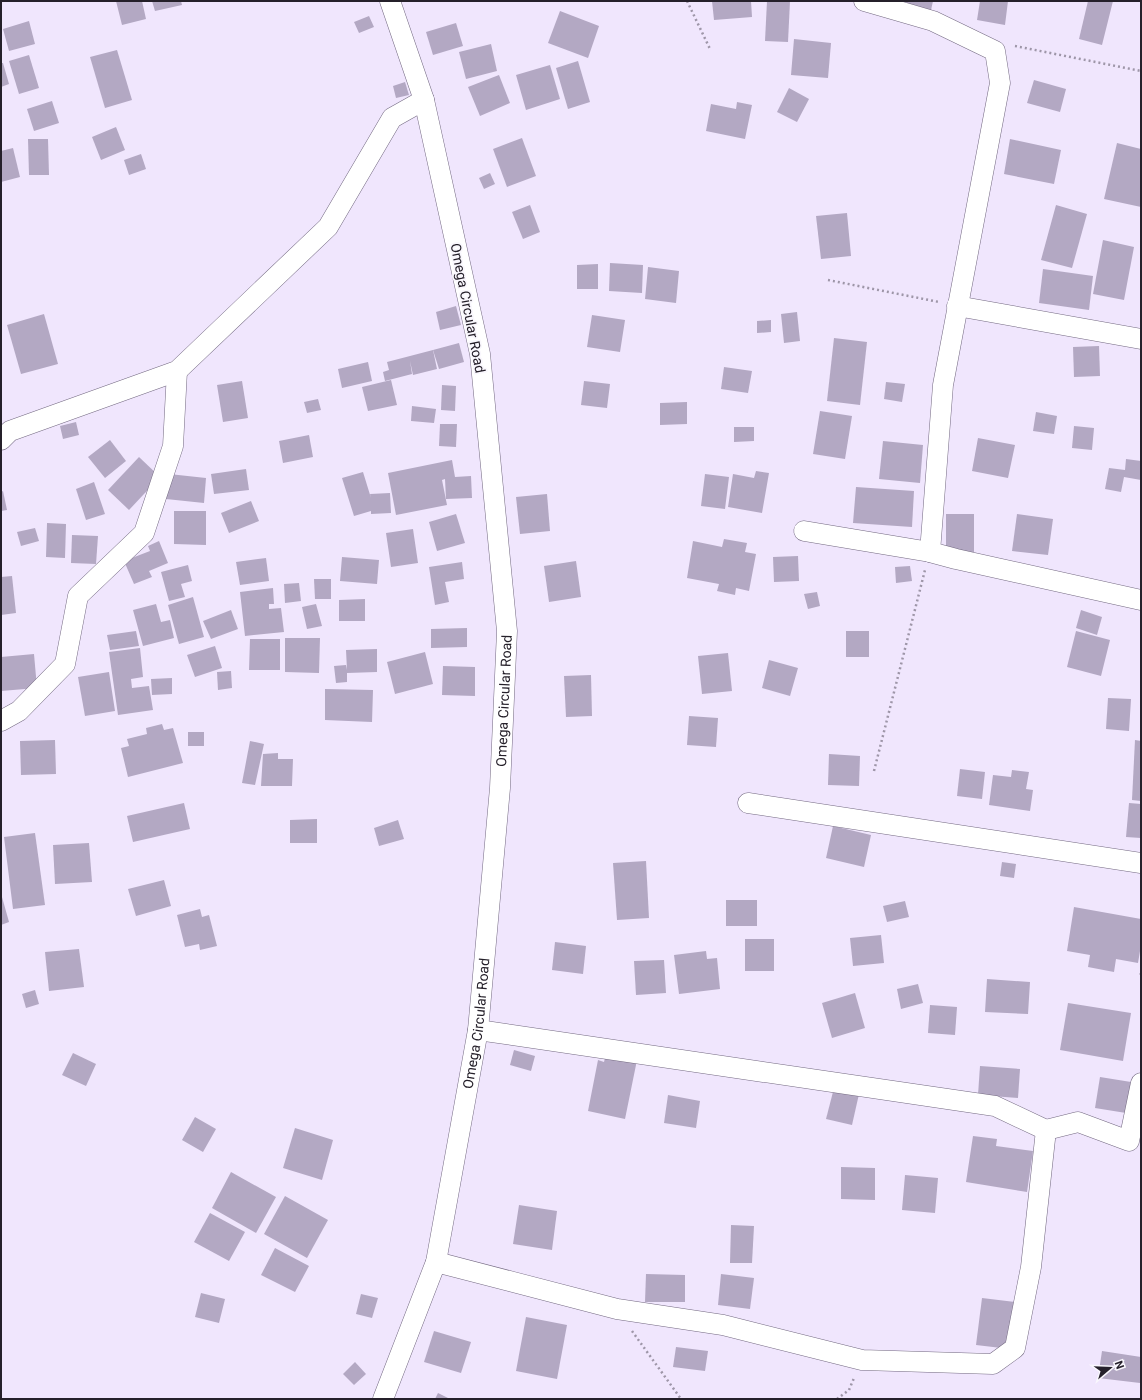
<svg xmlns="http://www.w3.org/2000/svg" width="1142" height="1400" viewBox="0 0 1142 1400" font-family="Roboto,sans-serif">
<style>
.building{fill:#b3a8c3}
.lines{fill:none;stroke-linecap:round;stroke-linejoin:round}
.street-casing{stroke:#736981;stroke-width:21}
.path{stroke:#9e96a8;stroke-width:2.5;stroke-dasharray:2 3;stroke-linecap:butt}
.street{stroke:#fff;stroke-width:20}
.labels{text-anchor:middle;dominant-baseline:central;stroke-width:3.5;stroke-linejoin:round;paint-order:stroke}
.street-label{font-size:14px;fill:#25202a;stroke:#f9f7fd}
</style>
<rect width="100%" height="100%" fill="#f0e6fd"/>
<g class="building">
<polygon points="116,1 142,1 146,19 122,25"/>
<polygon points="152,1 181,1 182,5 155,11"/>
<polygon points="712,1 751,1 752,17 714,20"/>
<polygon points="767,1 790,1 788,42 765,41"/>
<polygon points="907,1 933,1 930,15 905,8"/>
<polygon points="980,1 1008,1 1005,25 977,20"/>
<polygon points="1088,1 1113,1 1102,45 1079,39"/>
<polygon points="560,11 599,26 588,58 548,43"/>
<polygon points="369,16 374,27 359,33 354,22"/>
<polygon points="29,21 35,44 9,51 3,29"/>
<polygon points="456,23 463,46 433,55 426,32"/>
<polygon points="794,39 831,43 828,78 791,75"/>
<polygon points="491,44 497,71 466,79 459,52"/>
<polygon points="117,50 132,100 105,108 90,57"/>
<polygon points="29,55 39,88 19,94 9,61"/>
<polygon points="578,61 590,102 568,109 556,68"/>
<polygon points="1,63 3,63 9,84 1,87"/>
<polygon points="550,65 560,99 526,110 516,75"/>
<polygon points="499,75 510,103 480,116 468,87"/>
<polygon points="1034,80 1066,89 1060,112 1027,103"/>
<polygon points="405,82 409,95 396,98 393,86"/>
<polygon points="789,88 809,99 797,122 777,112"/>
<polygon points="52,101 59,123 34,131 27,109"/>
<polygon points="737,102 752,105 745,139 706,131 711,104 736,109"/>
<polygon points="116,127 125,150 101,160 92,137"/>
<polygon points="522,138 536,176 507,187 493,149"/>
<polygon points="28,139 48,139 49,175 29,175"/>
<polygon points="1010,139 1061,150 1054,184 1004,174"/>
<polygon points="1117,143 1141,149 1141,207 1104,199"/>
<polygon points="13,148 20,177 1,182 1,151"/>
<polygon points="141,154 146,169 129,175 124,160"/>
<polygon points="490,173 495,184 484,189 479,178"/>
<polygon points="530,205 540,232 523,239 512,212"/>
<polygon points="1056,205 1087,214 1072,268 1041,260"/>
<polygon points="847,213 851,256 821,259 816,216"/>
<polygon points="1103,240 1134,247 1124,300 1093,294"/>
<polygon points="610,263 643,265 642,293 609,291"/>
<polygon points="598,264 598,289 577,289 577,265"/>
<polygon points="648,267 679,271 676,303 645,299"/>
<polygon points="1043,269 1093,276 1089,310 1039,303"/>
<polygon points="456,306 461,325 440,330 436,312"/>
<polygon points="797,312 800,341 784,343 781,314"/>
<polygon points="44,314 58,364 21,374 7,325"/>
<polygon points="592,315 625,320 620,352 587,347"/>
<polygon points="771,320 771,332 757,333 757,321"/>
<polygon points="834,338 867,342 860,405 827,401"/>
<polygon points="459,343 464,362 439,369 433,350"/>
<polygon points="1099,346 1100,376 1074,377 1073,347"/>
<polygon points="433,350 437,369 413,375 410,361 412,374 385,381 383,372 389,370 387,362"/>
<polygon points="368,362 372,381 342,388 338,369"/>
<polygon points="724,367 752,371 748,393 721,389"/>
<polygon points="391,380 397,405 368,411 362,387"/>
<polygon points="242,381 248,418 223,422 217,385"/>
<polygon points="584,381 610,384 607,408 581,405"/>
<polygon points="886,382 905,384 902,402 884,399"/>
<polygon points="442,385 456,386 455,411 441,410"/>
<polygon points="318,399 321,410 307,413 304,402"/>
<polygon points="687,402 687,424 660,425 660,403"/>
<polygon points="412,406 436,409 434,423 411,421"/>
<polygon points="820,411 852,416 845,459 813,454"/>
<polygon points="1036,412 1057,416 1054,434 1033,431"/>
<polygon points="76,422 79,435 63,439 60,426"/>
<polygon points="440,424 457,424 456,447 439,446"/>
<polygon points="1074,426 1094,428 1092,450 1072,448"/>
<polygon points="734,427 754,427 754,441 734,442"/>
<polygon points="309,435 313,457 283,463 279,441"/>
<polygon points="978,438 1015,445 1008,478 972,471"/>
<polygon points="110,440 126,461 105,478 88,457"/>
<polygon points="883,441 923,445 920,483 879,479"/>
<polygon points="139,457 160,477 129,510 108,490"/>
<polygon points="1126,459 1141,461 1141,480 1124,477 1121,492 1105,489 1109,468 1125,470"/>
<polygon points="452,460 455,477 471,476 472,498 446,499 445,479 442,480 447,505 396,515 388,473"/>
<polygon points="246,469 249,490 214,494 211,474"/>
<polygon points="756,471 769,473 762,513 728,507 733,474 754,478"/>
<polygon points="363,472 371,498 370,494 390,493 391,513 371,514 371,511 354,516 342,478"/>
<polygon points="169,474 206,478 204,503 166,499"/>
<polygon points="705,474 729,477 725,509 701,506"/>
<polygon points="94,482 105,514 86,520 76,489"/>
<polygon points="856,487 914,491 912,527 853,523"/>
<polygon points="3,491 7,510 1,511 1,492"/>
<polygon points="547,494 550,531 520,534 516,497"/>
<polygon points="251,501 259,521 229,533 221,513"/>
<polygon points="174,511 206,511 206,545 174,544"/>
<polygon points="456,514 465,543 437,551 429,522"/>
<polygon points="946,514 974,514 974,552 946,551"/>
<polygon points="1017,514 1053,519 1048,555 1012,551"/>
<polygon points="47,523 66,524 65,558 46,557"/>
<polygon points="35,528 39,541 21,546 17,532"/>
<polygon points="413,529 418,563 391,567 386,533"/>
<polygon points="72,535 98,536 96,564 71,563"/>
<polygon points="724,539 747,543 745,552 756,554 749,591 736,588 735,595 717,591 719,584 687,578 693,541 722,547"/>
<polygon points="159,541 168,563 149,571 152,577 134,584 124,561 150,551 148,546"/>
<polygon points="798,556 799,581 774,582 773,557"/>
<polygon points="342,557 379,560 377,584 340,581"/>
<polygon points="266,558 269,581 240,585 236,562"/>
<polygon points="576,561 581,597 549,602 544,566"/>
<polygon points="462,562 464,579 445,582 449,602 435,605 429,567"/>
<polygon points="188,565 192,581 181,584 185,597 169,601 161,572"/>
<polygon points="910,566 912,581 896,583 895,567"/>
<polygon points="12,576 16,613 1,615 1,577"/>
<polygon points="314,579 331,579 331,599 315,599"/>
<polygon points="299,583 301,601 285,603 284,584"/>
<polygon points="273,588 274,604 269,604 269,609 281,608 284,632 245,636 240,592"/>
<polygon points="817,592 820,606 808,609 804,594"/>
<polygon points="193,597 204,637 179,644 168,605"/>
<polygon points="365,599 365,621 339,621 339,600"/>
<polygon points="156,604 161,622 170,620 174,638 143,646 133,610"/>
<polygon points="316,604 322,626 307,629 302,607"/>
<polygon points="231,610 238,629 211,639 203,621"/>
<polygon points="1081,610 1102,617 1097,635 1076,628"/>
<polygon points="467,628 467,647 431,648 431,629"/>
<polygon points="136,631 139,646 110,650 107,635"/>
<rect x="846" y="631" width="23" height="26"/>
<polygon points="1076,631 1110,640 1101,676 1067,667"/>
<polygon points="285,638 320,638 319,673 285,672"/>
<polygon points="250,639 280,639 280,670 249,670"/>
<polygon points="215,646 222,668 195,677 187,655"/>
<polygon points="140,648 143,677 131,679 132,688 149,686 153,710 118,715 109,652"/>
<polygon points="377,649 377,672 347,673 347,682 336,683 334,666 346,665 347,670 346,650"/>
<polygon points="425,652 433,684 395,694 387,662"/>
<polygon points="728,653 732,691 702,694 698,656"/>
<polygon points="34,654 37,688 1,691 1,657"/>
<polygon points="769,660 798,668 790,696 762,688"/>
<polygon points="443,666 475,667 475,696 442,695"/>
<polygon points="231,671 232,688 218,690 217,672"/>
<polygon points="109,672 115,711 85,716 78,677"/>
<polygon points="591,675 592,716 566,717 564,676"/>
<polygon points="172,678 172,694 152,695 151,679"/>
<polygon points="325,689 373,690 372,722 325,720"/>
<polygon points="1108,698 1131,699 1129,731 1106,729"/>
<polygon points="689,716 718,718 716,747 687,745"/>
<polygon points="162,724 164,730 173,728 183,763 128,777 121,748 129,746 127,739 147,734 146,728"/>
<rect x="188" y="732" width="16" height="14"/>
<polygon points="55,740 56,774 21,775 20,741"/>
<polygon points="1135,740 1141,741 1141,801 1132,800"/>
<polygon points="250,741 264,744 255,785 242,783"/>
<polygon points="278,753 278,759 293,759 292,786 261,786 263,754"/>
<polygon points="829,754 860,756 859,786 828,785"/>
<polygon points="960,769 985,772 982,799 957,796"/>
<polygon points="1012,770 1029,772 1026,789 1033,790 1030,811 989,805 993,775 1011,777"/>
<polygon points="184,803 190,829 133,842 127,816"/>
<polygon points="1129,803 1141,804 1141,838 1126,837"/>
<polygon points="317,819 317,843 290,843 290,820"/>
<polygon points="398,820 404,839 379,846 374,828"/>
<polygon points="833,826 871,835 864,867 826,858"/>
<polygon points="35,833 45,905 13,909 4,837"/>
<polygon points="89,843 92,882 55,884 53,845"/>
<polygon points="646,861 649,918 617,920 613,863"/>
<polygon points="1002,862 1016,864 1014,878 1000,876"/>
<polygon points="164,880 171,906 136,916 128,889"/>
<polygon points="1,897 2,897 9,922 1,925"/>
<rect x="726" y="900" width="31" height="26"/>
<polygon points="905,901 909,917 887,922 883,906"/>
<polygon points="1074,907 1141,919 1141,945 1138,963 1116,959 1114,972 1088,967 1090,955 1067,951"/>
<polygon points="200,909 202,917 209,915 217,946 200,950 199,944 185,947 177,915"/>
<polygon points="881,935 884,963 853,966 850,938"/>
<rect x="745" y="939" width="29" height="32"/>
<polygon points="555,942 586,946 583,974 552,970"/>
<polygon points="79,949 84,987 49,991 45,952"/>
<polygon points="706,951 707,959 717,958 720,989 679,994 674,955"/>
<polygon points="664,960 666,993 636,995 634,961"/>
<polygon points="987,979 1030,982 1028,1014 985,1012"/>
<polygon points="918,984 923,1003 901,1009 897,989"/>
<polygon points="35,990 39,1004 26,1008 22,994"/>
<polygon points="855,993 865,1028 832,1038 822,1003"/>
<polygon points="1068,1003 1131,1013 1123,1061 1060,1050"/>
<polygon points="930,1005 957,1007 955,1035 928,1033"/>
<polygon points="514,1050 535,1056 531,1071 510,1065"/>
<polygon points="73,1053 96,1064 86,1086 62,1075"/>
<polygon points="606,1054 637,1060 625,1119 588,1111 598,1060 604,1062"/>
<polygon points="980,1066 1020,1069 1018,1098 978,1095"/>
<polygon points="1100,1077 1131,1082 1126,1113 1095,1108"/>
<polygon points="834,1088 859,1094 852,1125 826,1119"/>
<polygon points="668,1095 700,1101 696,1128 664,1123"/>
<polygon points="195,1117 216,1129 203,1152 182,1140"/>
<polygon points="295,1128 333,1140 322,1180 283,1168"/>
<polygon points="973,1136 997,1139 996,1146 1033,1151 1027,1192 966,1182"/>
<polygon points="841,1167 875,1168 875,1200 841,1199"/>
<polygon points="231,1172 276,1197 256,1233 212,1208"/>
<polygon points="905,1175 938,1178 935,1213 902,1210"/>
<polygon points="285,1196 328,1220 307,1258 264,1234"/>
<polygon points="519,1205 557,1211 552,1250 513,1244"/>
<polygon points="210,1213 245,1232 229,1261 194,1242"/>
<polygon points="731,1225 754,1226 752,1263 730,1263"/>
<polygon points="275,1248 309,1266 295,1292 261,1275"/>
<polygon points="646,1274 685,1275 685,1302 645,1302"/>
<polygon points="721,1274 754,1278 750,1309 718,1305"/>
<polygon points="201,1293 225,1299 219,1323 195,1317"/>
<polygon points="361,1294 378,1298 372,1318 356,1314"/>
<polygon points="982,1298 1015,1302 1010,1349 976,1345"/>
<polygon points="526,1317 567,1325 557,1379 516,1371"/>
<polygon points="434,1331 471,1342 461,1373 424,1362"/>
<polygon points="676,1347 708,1351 705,1371 673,1367"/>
<polygon points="1102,1351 1141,1357 1140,1383 1098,1378"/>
<polygon points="355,1362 366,1374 354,1385 343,1374"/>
<polygon points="438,1393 450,1399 435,1399"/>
</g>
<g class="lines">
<g class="street-casing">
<g id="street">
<polyline points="864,1 933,21 995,51 1000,83 943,385 930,552 956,559 1141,600"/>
<polyline points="957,306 1141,339"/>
<polyline points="1,440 10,431 177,371 328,227 392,118 424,100"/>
<polyline points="804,531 930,552"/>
<polyline points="1,721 19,711 65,664 78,596 144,533 173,446 177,371"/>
<polyline points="748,803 1141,863"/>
<polyline points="478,1030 995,1106 1046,1130"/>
<polyline points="436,1262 617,1309 723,1325 862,1360 993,1364 1015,1348 1031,1267 1046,1130 1078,1122 1129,1141 1141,1083"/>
<path id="s1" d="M383 1399 436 1262 478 1030 500 788 507 631 480 354 424 100 390 1"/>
</g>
</g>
<g class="path">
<polyline points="687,1 710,49"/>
<polyline points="1015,46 1141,71"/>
<polyline points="828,280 939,302"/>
<polyline points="874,771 925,570"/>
<polyline points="1140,973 1141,974"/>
<polyline points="632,1331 681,1399"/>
<polyline points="837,1399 849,1390 854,1378"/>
</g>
<use href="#street" class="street"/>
</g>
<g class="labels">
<g class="street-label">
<text transform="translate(468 308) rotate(79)">Omega Circular Road</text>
<text stroke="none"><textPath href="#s1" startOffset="713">Omega Circular Road</textPath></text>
<text stroke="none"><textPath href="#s1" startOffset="389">Omega Circular Road</textPath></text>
</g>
</g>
<rect width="1142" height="1400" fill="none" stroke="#25202a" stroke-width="4"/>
<g transform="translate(1110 1368) rotate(71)" stroke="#f9f7fd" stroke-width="3" paint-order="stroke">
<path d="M0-3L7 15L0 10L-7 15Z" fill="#25202a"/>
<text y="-6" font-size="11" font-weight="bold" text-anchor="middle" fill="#25202a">N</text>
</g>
</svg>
